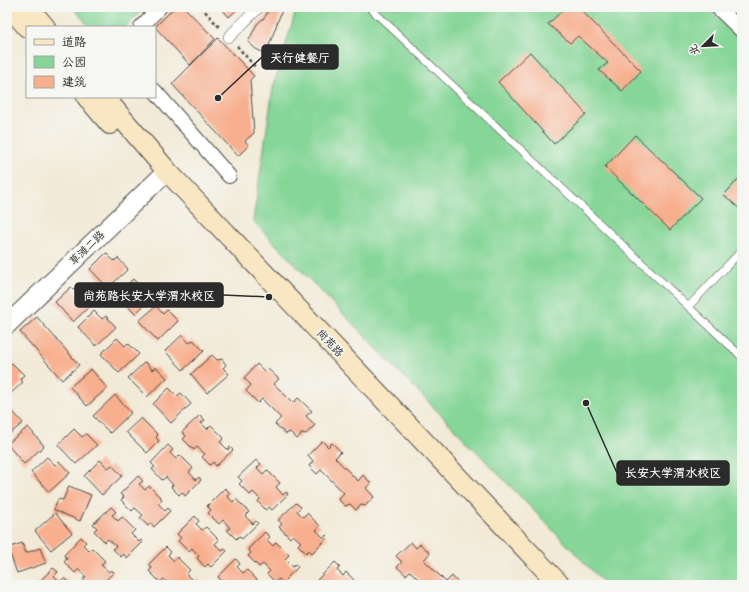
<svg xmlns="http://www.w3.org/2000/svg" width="749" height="592" viewBox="0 0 749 592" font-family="'Shantell Sans','LXGW WenKai TC',sans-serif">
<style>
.green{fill:#85d697;stroke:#588061}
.building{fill:#f8af8e}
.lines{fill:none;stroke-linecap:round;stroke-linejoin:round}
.service-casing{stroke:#494845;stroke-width:8}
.pedestrian-casing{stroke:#494845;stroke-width:12}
.minor-casing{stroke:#494845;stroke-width:16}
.tertiary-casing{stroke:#494845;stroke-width:20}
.secondary-casing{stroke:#494845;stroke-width:22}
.path{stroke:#494845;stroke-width:2.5;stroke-dasharray:3 3;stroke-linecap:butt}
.service{stroke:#fff;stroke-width:7}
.pedestrian{stroke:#fff;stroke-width:11}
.minor{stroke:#fff;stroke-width:14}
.tertiary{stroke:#fff;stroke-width:18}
.secondary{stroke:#f9e7c3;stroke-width:20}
.labels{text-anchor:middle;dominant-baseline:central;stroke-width:3.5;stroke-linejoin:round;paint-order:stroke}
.street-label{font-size:11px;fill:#2b2b2b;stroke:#f6f6f2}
.leader{fill:none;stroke:#2b2b2b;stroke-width:1.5}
.callout-dot{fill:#2b2b2b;stroke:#f6f6f2;stroke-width:1.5}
.callout{fill:#2b2b2b;stroke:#2b2b2b;stroke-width:1.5}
.callout-label{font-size:12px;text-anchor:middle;font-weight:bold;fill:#fff}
</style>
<rect width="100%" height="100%" fill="#f6f6f2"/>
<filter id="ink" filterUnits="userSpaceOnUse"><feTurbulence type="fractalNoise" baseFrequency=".025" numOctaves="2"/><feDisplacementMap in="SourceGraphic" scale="8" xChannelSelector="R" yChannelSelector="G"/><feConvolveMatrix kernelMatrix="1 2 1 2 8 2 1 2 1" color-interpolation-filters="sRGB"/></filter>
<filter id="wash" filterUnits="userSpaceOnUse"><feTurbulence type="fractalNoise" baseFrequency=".012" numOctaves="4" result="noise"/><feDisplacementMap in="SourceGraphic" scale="16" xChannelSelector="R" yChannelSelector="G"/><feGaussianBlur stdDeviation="0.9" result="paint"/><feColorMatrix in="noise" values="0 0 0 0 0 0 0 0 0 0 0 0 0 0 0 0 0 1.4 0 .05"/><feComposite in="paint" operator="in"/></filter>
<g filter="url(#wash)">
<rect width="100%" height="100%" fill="#f2ead7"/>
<g class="green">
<polygon points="72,7 144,7 126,27 90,27"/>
<polygon points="297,7 707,7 742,41 742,585 606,585 253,221 273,88"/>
</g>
<g id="blocks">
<g class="building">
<polygon points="175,7 184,7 215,39 190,65 155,27"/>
<polygon points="220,7 240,7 229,17"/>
<polygon points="270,7 283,7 266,54 256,49 248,42 257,24 265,17"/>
<polygon points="566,7 578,7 641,71 622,91 599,70 608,63 578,36 570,43 548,24"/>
<polygon points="218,38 254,76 250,80 254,133 245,141 249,145 238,156 172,84"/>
<polygon points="530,52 586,114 554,144 498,82"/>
<polygon points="635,135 701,198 670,230 605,167"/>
<polygon points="742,175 742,211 724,195"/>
<polygon points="106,253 114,261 118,258 128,269 108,288 90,269"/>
<polygon points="133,279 141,287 144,284 155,295 135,314 117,295"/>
<polygon points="71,287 79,295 83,291 93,303 73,322 55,302"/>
<polygon points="156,306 163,314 167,310 178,321 158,341 139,321"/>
<polygon points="94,311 102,319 106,316 116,327 96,346 78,327"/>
<polygon points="37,317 79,365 62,380 20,332"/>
<polygon points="182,335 189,343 193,340 204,351 183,370 165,351"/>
<polygon points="117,338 125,346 128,343 139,354 119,373 101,354"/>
<polygon points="212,355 217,360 222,359 226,365 223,368 229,374 207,393 191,374"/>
<polygon points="7,362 10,365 12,363 24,375 20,379 23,382 8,396"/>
<polygon points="145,362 152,370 156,367 167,378 147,397 128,378"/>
<polygon points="257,364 265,372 268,369 279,379 274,384 293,403 298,398 312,411 306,416 315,425 306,434 302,433 297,439 290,432 286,434 275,424 281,418 262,399 258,403 246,391 251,385 244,378"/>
<polygon points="91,369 107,388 87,406 70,387"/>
<polygon points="169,388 177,396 181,393 191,404 171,423 153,404"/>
<polygon points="115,395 131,413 110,433 93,416"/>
<polygon points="7,405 23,423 7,436"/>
<polygon points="200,415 205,420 201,423 207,429 211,425 224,438 220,442 228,450 230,447 233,450 216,466 213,462 210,465 202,457 205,454 197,447 194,450 183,439 186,436 182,432"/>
<polygon points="141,418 158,435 156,437 159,441 147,453 126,432"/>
<polygon points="28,427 44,446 24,464 7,444"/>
<polygon points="74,429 82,437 86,434 97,445 76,464 58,445"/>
<polygon points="322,441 328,447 332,443 341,452 335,458 358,481 363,475 371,483 366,488 374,497 365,506 361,505 356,510 350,504 345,506 338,499 344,493 321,470 317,474 309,466 313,461 308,455"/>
<polygon points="168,445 173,450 170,453 176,459 180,455 193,468 189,472 196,480 199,477 201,480 185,496 182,492 179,495 171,487 173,485 166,477 162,480 152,469 155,467 151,463"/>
<polygon points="47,457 55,465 59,461 70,473 49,492 31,472"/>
<polygon points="100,460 108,468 112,465 122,476 102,495 84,476"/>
<polygon points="256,460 261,464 257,468 263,474 267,470 280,483 276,487 283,495 286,492 288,494 272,510 269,507 266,510 258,502 260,499 253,492 250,495 239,484 242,481 238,477"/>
<polygon points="138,476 143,481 139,484 145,490 149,486 162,499 158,503 165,511 168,508 170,511 154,527 151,523 148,526 140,518 143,515 135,508 132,511 121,500 124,497 120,494"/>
<polygon points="69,486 91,495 80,521 54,510 58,499 63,500"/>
<polygon points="225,488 230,493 227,496 233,502 236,499 249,512 245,516 253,524 256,521 258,523 242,539 239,536 236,539 227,530 230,528 223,520 219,524 208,513 211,510 207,506"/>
<polygon points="296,503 301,507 297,511 303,517 307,513 320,526 316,530 324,538 326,535 328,537 312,553 309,550 306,553 298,545 301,542 293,535 290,538 279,527 282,524 278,520"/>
<polygon points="111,507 116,512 112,515 118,521 122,517 135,530 131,534 139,542 141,540 143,542 127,558 124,554 121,557 113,549 116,546 108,539 105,542 94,531 97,528 93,524"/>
<polygon points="55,513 72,533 51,550 35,531"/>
<polygon points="195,516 199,521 196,524 202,530 206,527 219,540 215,544 222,551 225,549 227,551 211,567 208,564 205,567 197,558 199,556 192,548 189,552 178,541 181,538 177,534"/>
<polygon points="265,532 270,537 267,540 273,546 276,542 289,555 285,559 293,567 295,564 298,567 282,583 279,579 275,582 267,574 270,571 263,564 259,567 248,556 251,553 248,549"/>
<polygon points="81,537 86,542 83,545 89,551 92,548 105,561 101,565 109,572 111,570 114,572 101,585 89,585 83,579 86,577 79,569 75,573 64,562 67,559 64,555"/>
<polygon points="411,542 416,548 420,544 430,553 424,560 446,582 452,576 459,584 424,585 410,571 406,575 397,567 402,562 396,556"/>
<polygon points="22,543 26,553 40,548 46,563 17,573 8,548"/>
<polygon points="166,547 171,552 168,555 174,561 177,557 190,570 186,574 194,582 196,579 199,582 195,585 170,585 164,579 160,582 149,571 152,568 149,564"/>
<polygon points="236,559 240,564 237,567 243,573 247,570 260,583 257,585 219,584 222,581 218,577"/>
<polygon points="335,562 340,567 337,570 343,576 346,572 359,585 320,585 321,584 317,580"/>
<polygon points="53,568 58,572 54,576 60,582 64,578 71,585 36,585"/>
</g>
</g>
</g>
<g filter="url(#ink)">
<use href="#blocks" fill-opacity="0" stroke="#494845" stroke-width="1"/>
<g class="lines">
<g class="service-casing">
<g id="service">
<polyline points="369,7 742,357"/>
<polyline points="689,306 742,250"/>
</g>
</g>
<g class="pedestrian-casing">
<polyline id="pedestrian" points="229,37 259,7"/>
</g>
<g class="minor-casing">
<g id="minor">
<polyline points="717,7 742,31"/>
<polyline points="141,27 160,7"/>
<polyline points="155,91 229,176"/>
</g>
</g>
<g class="tertiary-casing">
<polyline id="tertiary" points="7,325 167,171"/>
</g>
<g class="secondary-casing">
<g id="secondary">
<polyline points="10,7 27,27"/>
<polyline points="28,7 45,27"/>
<polyline points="87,97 110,124"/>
<polyline points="104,97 167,171 560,585"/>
</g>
</g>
<g class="path">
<polyline points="201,7 221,29"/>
<polyline points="237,46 256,68"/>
</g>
<use href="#service" class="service"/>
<use href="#pedestrian" class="pedestrian"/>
<use href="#minor" class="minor"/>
<use href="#tertiary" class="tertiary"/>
<use href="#secondary" class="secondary"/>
</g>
</g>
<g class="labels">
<g class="street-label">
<text transform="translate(87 248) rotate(-44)">草滩二路</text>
<text transform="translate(330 343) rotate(47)">尚苑路</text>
</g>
</g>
<path class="leader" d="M218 98L262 57M269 297L223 295M586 403L617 473"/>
<g class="callout-dot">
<circle cx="218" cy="98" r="4"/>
<circle cx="269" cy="297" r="4"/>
<circle cx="586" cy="403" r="4"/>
</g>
<g class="callout">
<rect x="262" y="45" width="76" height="24" rx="4"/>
<rect x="75" y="283" width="148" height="24" rx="4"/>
<rect x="617" y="461" width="112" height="24" rx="4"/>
</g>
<g class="callout-label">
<text x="300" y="62">天行健餐厅</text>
<text x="149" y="300">尚苑路长安大学渭水校区</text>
<text x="673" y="477">长安大学渭水校区</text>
</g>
<rect width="749" height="592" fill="none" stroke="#f6f6f2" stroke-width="24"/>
<rect x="26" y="26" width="130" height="72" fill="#f6f6f2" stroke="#a5a5a2"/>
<rect x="34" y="39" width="20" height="6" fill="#f9e7c3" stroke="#a5a5a2"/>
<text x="62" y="46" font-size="12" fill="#2b2b2b">道路</text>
<rect x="34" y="56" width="20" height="12" fill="#85d697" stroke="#a5a5a2"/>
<text x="62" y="66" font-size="12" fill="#2b2b2b">公园</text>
<rect x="34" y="76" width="20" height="12" fill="#f8af8e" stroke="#a5a5a2"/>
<text x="62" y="86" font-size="12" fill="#2b2b2b">建筑</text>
<g transform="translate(703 46) rotate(246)" stroke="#f6f6f2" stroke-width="3" paint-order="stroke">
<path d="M0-3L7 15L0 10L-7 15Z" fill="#2b2b2b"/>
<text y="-6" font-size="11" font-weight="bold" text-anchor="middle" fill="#2b2b2b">北</text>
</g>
</svg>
